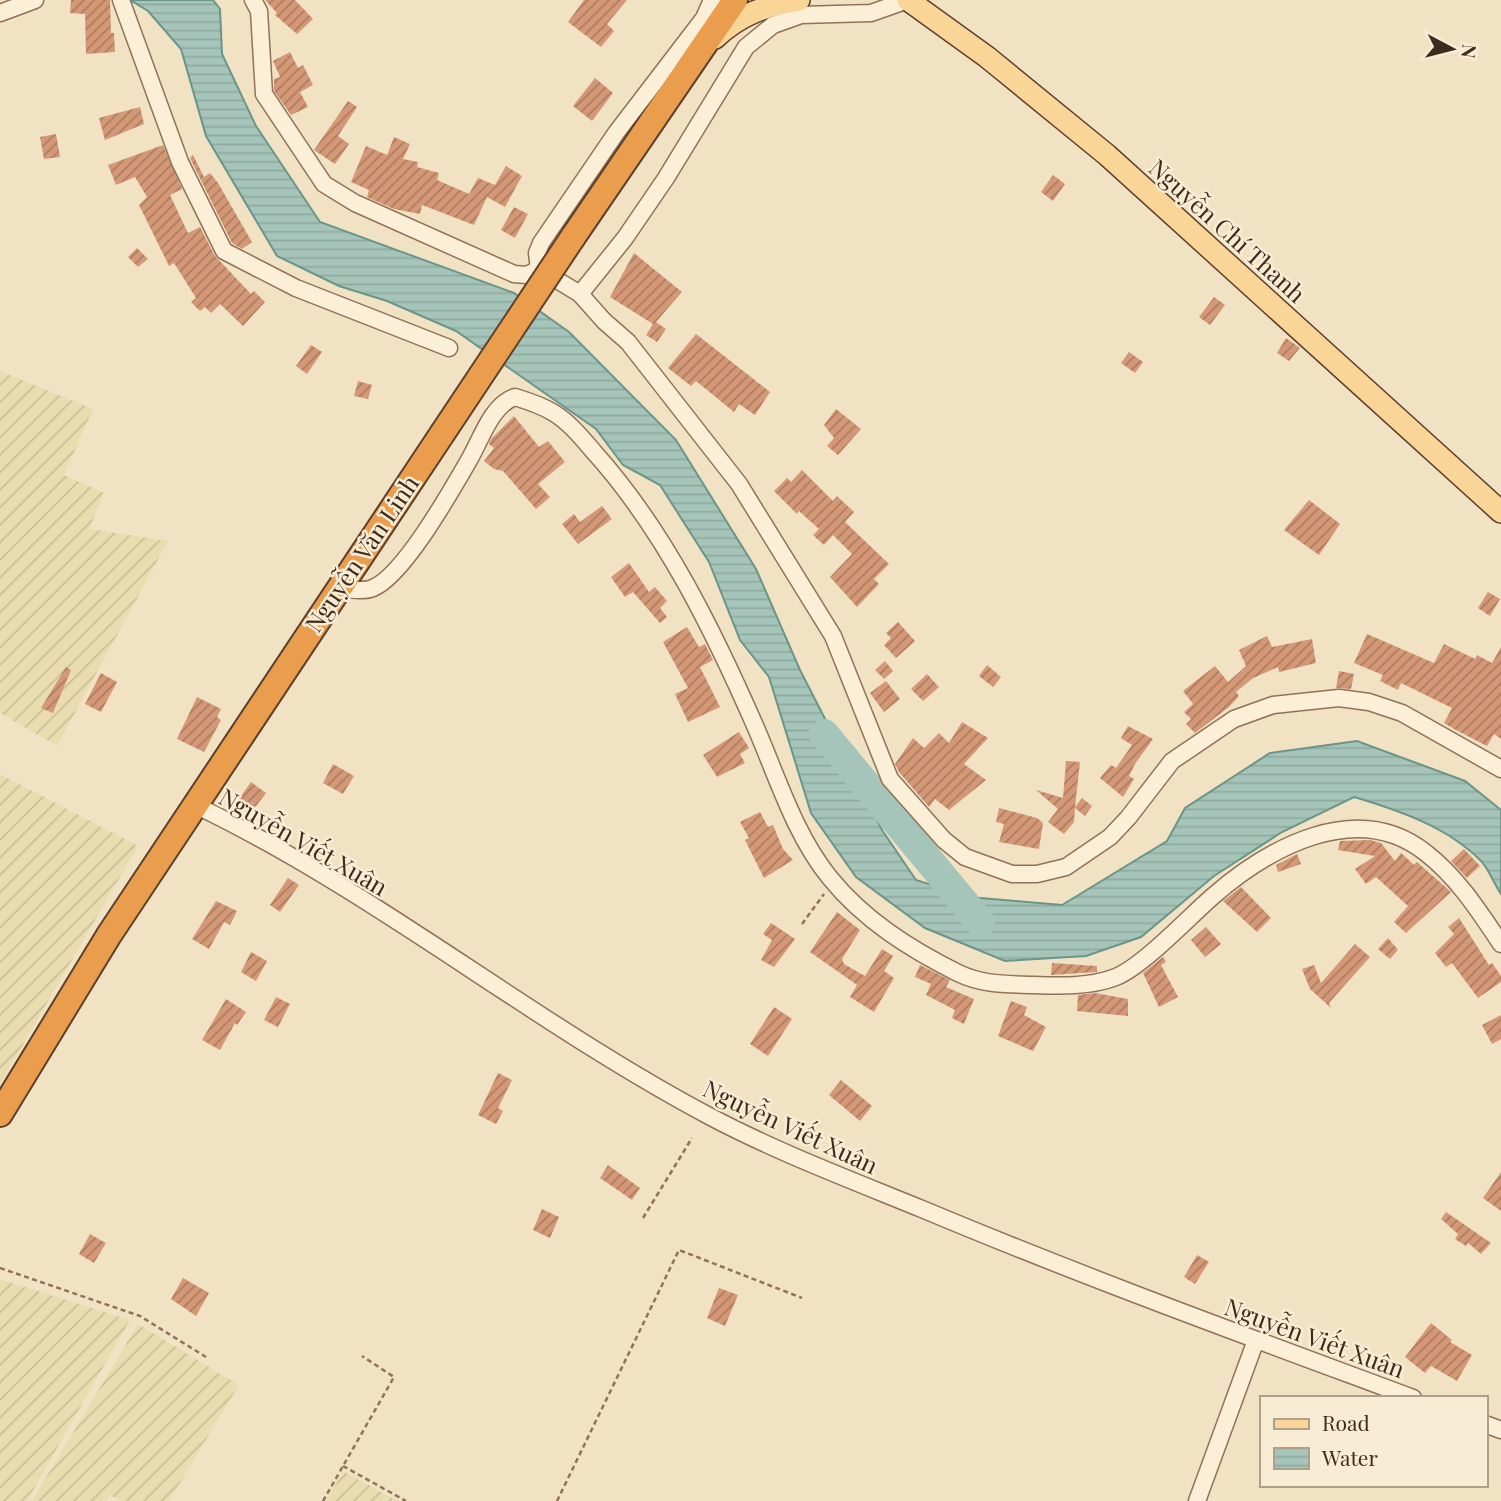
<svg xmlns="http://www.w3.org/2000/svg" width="1501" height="1501" viewBox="0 0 1501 1501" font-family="'Playfair Display',serif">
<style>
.farmland{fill:url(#farmland-furrows)}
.water{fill:url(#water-rules);stroke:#6b9588;stroke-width:2}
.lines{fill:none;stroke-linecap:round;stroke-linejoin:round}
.river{stroke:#a6c5ba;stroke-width:30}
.building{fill:url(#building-hatch)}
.minor-casing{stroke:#8f7258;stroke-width:19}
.major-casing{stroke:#5d402c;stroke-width:24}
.highway-casing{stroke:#5d402c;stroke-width:28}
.path{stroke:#8f7258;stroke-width:2.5;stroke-dasharray:5 3.5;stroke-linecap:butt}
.minor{stroke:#fcefd8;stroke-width:16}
.major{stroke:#f9d698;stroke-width:21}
.highway{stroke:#e99d4d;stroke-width:24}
.highway-bridge-casing{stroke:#5d402c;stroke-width:28;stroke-linecap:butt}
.highway-bridge{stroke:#e99d4d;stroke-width:24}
.labels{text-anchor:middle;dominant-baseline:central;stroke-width:5;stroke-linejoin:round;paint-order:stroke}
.street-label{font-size:24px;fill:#3e2b1d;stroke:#f9ecd4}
</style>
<defs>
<pattern id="farmland-furrows" width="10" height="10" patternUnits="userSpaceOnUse" patternTransform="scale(1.75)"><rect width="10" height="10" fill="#e9ddb0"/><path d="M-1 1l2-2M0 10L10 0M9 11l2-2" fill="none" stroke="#c9be97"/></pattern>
<pattern id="water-rules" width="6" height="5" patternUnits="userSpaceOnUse" patternTransform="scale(1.75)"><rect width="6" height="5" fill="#a6c5ba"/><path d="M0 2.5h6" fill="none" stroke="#90a99f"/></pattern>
<pattern id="building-hatch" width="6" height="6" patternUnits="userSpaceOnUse" patternTransform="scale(1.75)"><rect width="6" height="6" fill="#d49876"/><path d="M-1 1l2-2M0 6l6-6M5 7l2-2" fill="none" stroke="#ad7c60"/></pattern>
</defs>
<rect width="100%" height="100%" fill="#f2e2c4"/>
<g class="farmland">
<polygon points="0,371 93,409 64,475 104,493 89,529 168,541 57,746 0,713"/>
<polygon points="0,774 138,846 0,1084"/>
<polygon points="0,1279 130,1320 27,1501 0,1501"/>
<polygon points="138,1324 239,1385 169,1501 120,1501 110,1495 106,1501 32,1501"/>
<polygon points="343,1471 398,1501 326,1501"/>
</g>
<path class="water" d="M130 0H213L220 9 222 54 256 126 320 222 514 293 569 332 676 440 756 569 800 670 882 830 916 880 969 897 1062 905 1167 841 1185 808 1270 753 1357 741 1465 781 1501 810V894C1494 884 1489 869 1481 861 1448 827 1398 810 1354 797L1282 832 1214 876 1141 937 1086 956 1005 961 925 928 856 877 811 813 769 677 740 640 709 562 660 485 623 465 596 429 456 331 387 301 339 286 277 256 206 136 181 49 148 11Z"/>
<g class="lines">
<polyline class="river" points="824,734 980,922"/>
</g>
<g class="building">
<polygon points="71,0 110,0 111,33 114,33 115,52 86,54 85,14 70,13"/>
<polygon points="265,0 295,0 313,19 297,34 275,15 277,13"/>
<polygon points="584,0 627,0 607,24 614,31 601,47 568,22"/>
<polygon points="290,52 298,68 303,65 313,85 300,92 308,107 291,115 274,91 274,79 280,77 273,61"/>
<polygon points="595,78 613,93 592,121 573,106"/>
<polygon points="348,101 357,107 338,136 349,144 335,164 314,150"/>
<polygon points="140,107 144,124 105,140 99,118"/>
<polygon points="56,134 60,157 44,159 40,137"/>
<polygon points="394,137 410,144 403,159 418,162 417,167 439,173 437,180 469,194 478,178 495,185 506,166 522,176 505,207 487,197 474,225 422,205 420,214 394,209 367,197 369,190 351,182 366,146 387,155"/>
<polygon points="163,145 182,189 170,195 188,233 200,227 215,256 251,294 254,291 265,302 243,326 220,304 211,313 205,307 200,311 191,302 196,298 174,263 169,266 139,205 147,197 135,177 116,185 108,165"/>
<polygon points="193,155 204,177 210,173 218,183 252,242 242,249 232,243 190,158"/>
<polygon points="1053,175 1065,184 1053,201 1041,192"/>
<polygon points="514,207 528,214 515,238 501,230"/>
<polygon points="137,248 148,259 138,267 128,257"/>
<polygon points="634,253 682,292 656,322 666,329 657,342 646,335 653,324 610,297"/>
<polygon points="1214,297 1225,305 1210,325 1199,317"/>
<polygon points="696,334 770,392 755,415 739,404 734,412 696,381 691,386 668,368"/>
<polygon points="1286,338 1300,348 1289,361 1277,353"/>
<polygon points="311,345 322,352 307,374 296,366"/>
<polygon points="1129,352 1143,362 1135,373 1121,363"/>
<polygon points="358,381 372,385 368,399 354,396"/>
<polygon points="836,409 861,429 838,455 827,446 834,438 824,425"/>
<polygon points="514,416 539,447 548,441 565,462 538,484 550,497 536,509 503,471 494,469 484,461 494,448 489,444 491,439"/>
<polygon points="802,470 833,501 837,496 854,512 845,522 889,564 874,579 879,584 857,607 830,577 852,554 833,535 824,545 813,535 819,529 799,511 797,514 774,491 787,478 791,482"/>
<polygon points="1309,500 1340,524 1319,555 1284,530"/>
<polygon points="602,506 612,519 578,544 562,524 574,514 580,522"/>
<polygon points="629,563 649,592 655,587 667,601 660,608 667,617 660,623 633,592 625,597 611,577"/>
<polygon points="1488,592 1500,599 1490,616 1478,608"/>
<polygon points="898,622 915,641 896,658 884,645 891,638 886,633"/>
<polygon points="687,627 699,647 705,644 713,660 700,667 720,707 688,722 675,694 688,688 663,642"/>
<polygon points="1367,634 1434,663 1444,644 1475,659 1477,655 1492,663 1501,647 1501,739 1494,734 1487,746 1456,730 1444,723 1452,708 1401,683 1398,690 1380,681 1383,675 1354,663"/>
<polygon points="1267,636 1272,647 1312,639 1316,663 1279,672 1278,667 1253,678 1236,692 1239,696 1229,707 1195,733 1186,724 1191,719 1184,712 1193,704 1183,691 1215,666 1228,682 1246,666 1239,650"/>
<polygon points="885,661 893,671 884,679 875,670"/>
<polygon points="987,665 1001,677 993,687 979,676"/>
<polygon points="66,667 71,670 53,713 41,708"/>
<polygon points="1339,671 1354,674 1351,689 1336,688"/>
<polygon points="101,673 117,682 101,712 85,704"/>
<polygon points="927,674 939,687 923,701 911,689"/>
<polygon points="886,681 900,699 884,712 870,693"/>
<polygon points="197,697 221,709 217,717 221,720 204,752 177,739"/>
<polygon points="962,722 988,738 964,764 986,780 949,810 935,799 929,807 899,772 895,764 913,738 924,748 939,733 949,743"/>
<polygon points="1128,726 1153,739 1135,764 1129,776 1134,779 1123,797 1100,778 1111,765 1116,768 1132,745 1121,738"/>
<polygon points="739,732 749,748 740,754 745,763 717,777 703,755"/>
<polygon points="1066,761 1080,762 1075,807 1082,798 1092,806 1085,816 1075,808 1074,822 1064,834 1048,822 1058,809 1036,790 1063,798"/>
<polygon points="333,764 354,776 343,794 323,783"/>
<polygon points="251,782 266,793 250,814 236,803"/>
<polygon points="999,808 1037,818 1043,823 1039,849 999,842 1004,824 996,822"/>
<polygon points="760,812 768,827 773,825 783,849 793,860 764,878 745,840 749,838 740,822"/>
<polygon points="1370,840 1381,843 1395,861 1401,853 1414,865 1417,862 1451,892 1406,933 1394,922 1408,906 1376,877 1366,884 1355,869 1375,856 1338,850 1340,841"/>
<polygon points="1464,849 1480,866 1467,878 1451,861"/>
<polygon points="1297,854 1301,864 1278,872 1276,865"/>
<polygon points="288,878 299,885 280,912 270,905"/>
<polygon points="1241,887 1271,918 1257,932 1223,901"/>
<polygon points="216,901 237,911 230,925 224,922 209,949 192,939"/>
<polygon points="837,912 860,930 842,959 844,964 865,976 882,949 893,956 884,971 894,978 874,1012 850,997 857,985 810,952"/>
<polygon points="1459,918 1489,965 1492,963 1501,976 1501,982 1478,998 1452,963 1446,967 1435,953 1454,934 1448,927"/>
<polygon points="771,923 795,939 774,967 761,960 772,940 763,934"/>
<polygon points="1206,927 1221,944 1205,957 1191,940"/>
<polygon points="1388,938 1398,950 1390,959 1378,949"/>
<polygon points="1355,944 1370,957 1329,1003 1331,1008 1310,989 1302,969 1314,965 1321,983"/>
<polygon points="251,952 267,961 256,981 241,972"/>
<polygon points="1163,957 1166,962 1161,965 1178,997 1159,1007 1143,973"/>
<polygon points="1052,963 1097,966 1097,972 1051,975"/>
<polygon points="920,965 950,980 946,987 974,999 964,1024 952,1018 955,1010 926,995 931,984 915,977"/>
<polygon points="1095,993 1128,999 1128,1016 1077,1011 1078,995"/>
<polygon points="276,997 290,1004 278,1027 264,1020"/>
<polygon points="226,999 246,1012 237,1025 235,1023 220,1050 202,1040"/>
<polygon points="1011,1001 1027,1007 1024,1015 1046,1027 1033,1051 998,1036"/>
<polygon points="774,1007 792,1019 768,1056 750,1044"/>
<polygon points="1501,1015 1501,1039 1492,1044 1482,1025"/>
<polygon points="498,1073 512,1080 498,1108 503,1111 496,1124 478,1115"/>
<polygon points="841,1080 872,1106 860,1121 829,1095"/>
<polygon points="608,1165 640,1188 632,1200 600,1178"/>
<polygon points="1501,1172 1501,1211 1483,1198"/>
<polygon points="542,1209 559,1217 550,1238 533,1230"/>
<polygon points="1446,1212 1491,1243 1481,1254 1468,1243 1466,1246 1455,1239 1458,1234 1441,1219"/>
<polygon points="90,1234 106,1243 94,1263 79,1254"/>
<polygon points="1197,1255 1209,1262 1195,1284 1184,1277"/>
<polygon points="183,1278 209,1293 196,1316 171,1299"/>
<polygon points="719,1288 738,1295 725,1326 707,1318"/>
<polygon points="1431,1323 1452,1340 1450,1342 1472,1355 1457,1381 1431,1366 1425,1373 1405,1357"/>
</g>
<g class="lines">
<g class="minor-casing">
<g id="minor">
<polyline points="121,0 180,162 224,251 296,288 449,348"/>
<polyline points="253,0 259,11 264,94 324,184 355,203 514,274 527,275 539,269"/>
<polyline points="712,0 704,18 616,133 541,243 537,253 539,269 580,294 604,321 628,342 739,484 833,636 890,779 944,840 965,857 1012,874 1037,874 1066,867 1110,837 1128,818 1172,761 1234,719 1273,705 1339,698 1369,702 1402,713 1501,769"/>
<polyline points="0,13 35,0"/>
<polyline points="580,294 625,238 666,178 746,47 773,25 801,15 871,13 908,0"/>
<path d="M336 588C347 589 364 592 373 588 404 575 451 491 469 460 481 440 491 405 515 397 528 401 543 406 554 413 570 423 582 438 594 452 665 531 714 632 756 728 778 779 795 835 830 878 864 920 910 949 958 973 983 985 1006 984 1033 985 1060 986 1090 987 1116 977 1143 966 1189 917 1212 897 1268 848 1357 798 1426 853 1457 877 1479 911 1501 944"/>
<path d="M195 805C376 892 532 1022 709 1116 777 1152 851 1180 922 1209 1084 1277 1249 1337 1413 1398"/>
<polyline points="1485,1424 1501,1430"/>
<polyline points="1197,1501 1256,1340"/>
</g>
</g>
<g class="major-casing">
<g id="major">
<polyline points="908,0 987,57 1107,155 1501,512"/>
<path d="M715 38C739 15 766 5 799 0"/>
</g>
</g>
<g class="highway-casing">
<g id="highway">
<polyline points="573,237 735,0"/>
<polyline points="0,1114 109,935 442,434"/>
</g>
</g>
<g class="path">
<polyline points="802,924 824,894"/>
<polyline points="643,1218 692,1138"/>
<polyline points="0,1268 140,1316 206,1357"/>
<polyline points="343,1466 406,1501"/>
<polyline points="323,1501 394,1377 362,1356"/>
<polyline points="557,1501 679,1250 802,1298"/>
</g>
<use href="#minor" class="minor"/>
<use href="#major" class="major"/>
<use href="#highway" class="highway"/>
<g class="highway-bridge-casing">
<polyline id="highway-bridge" points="442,434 573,237"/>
</g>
<use href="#highway-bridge" class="highway-bridge"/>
</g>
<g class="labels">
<g class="street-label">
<text transform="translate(1228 230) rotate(42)">Nguyễn Chí Thanh</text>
<text transform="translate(361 553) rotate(-56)">Nguyễn Văn Linh</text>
<text transform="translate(304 841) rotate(30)">Nguyễn Viết Xuân</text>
<text transform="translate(791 1126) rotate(25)">Nguyễn Viết Xuân</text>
<text transform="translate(1315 1337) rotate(20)">Nguyễn Viết Xuân</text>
</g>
</g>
<rect x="1260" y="1396" width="228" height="91" fill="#f9ecd4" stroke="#ae9f8b" stroke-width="2"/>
<rect x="1274" y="1419" width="35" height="10" fill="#f9d698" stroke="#ae9f8b" stroke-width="2"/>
<text x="1322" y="1431" font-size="21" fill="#3e2b1d">Road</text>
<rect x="1274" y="1448" width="35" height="21" fill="url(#water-rules)" stroke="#ae9f8b" stroke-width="2"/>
<text x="1322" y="1466" font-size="21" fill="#3e2b1d">Water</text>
<g transform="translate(1452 49) rotate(97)" stroke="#f9ecd4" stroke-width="5" paint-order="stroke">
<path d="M0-5L12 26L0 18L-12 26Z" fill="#3e2b1d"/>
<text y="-10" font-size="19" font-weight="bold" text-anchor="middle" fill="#3e2b1d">N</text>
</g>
</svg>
